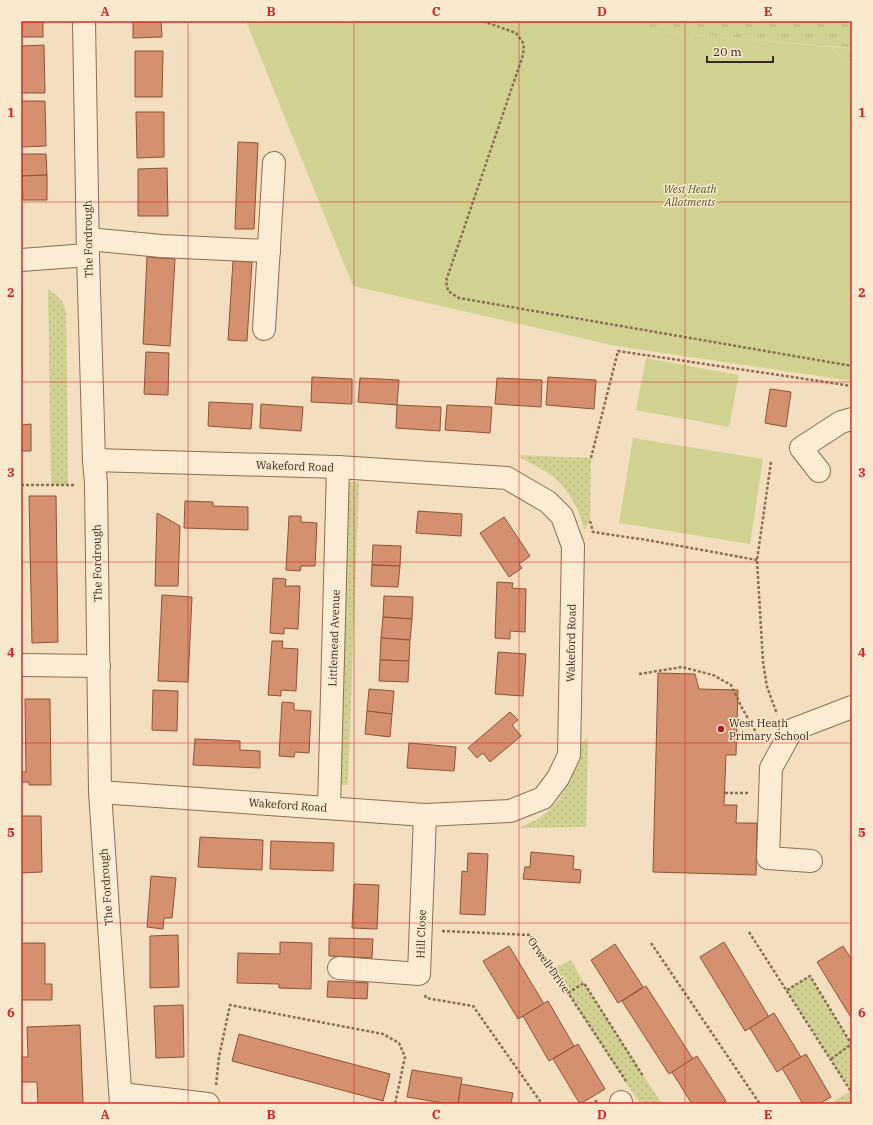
<svg xmlns="http://www.w3.org/2000/svg" width="873" height="1125" viewBox="0 0 873 1125" font-family="'IBM Plex Serif',serif">
<style>
.grass{fill:url(#grass-dots)}
.forest{fill:url(#forest-firs)}
.park{fill:url(#park-tufts)}
.garden{fill:#d1d291}
.building{fill:#d59070;stroke:#8f5238}
.lines{fill:none;stroke-linecap:round;stroke-linejoin:round}
.minor-casing{stroke:#8d6d55;stroke-width:24}
.path{stroke:#8d6d55;stroke-width:2.5;stroke-dasharray:3 2;stroke-linecap:butt}
.minor{stroke:#fcecd3;stroke-width:22}
.grid{fill:none;stroke:#d62828;stroke-width:1;stroke-opacity:0.55}
.poi-dot{fill:#a31e2d;stroke:#f9e9cf;stroke-width:1.5}
.labels{text-anchor:middle;dominant-baseline:central;stroke-width:3;stroke-linejoin:round;paint-order:stroke}
.park-label{font-size:11px;font-style:italic;fill:#515a1f;stroke:#f9e9cf}
.street-label{font-size:11px;fill:#3b271b;stroke:#f9e9cf}
.poi-label{font-size:11px;fill:#3b271b;stroke:#f9e9cf;text-anchor:start}
.neatline{fill:none;stroke:#d62828;stroke-width:1.5}
.grid-label{font-size:13px;text-anchor:middle;font-weight:bold;fill:#d62828}
</style>
<defs>
<pattern id="grass-dots" width="8" height="8" patternUnits="userSpaceOnUse"><rect width="8" height="8" fill="#d1d291"/><path d="M2 2h.1M6 6h.1" fill="none" stroke="#b4b47c" stroke-width="1.8" stroke-linecap="round"/></pattern>
<pattern id="forest-firs" width="22" height="20" patternUnits="userSpaceOnUse"><rect width="22" height="20" fill="#d1d291"/><path d="M5 1l3.5 6h-7zM16 11l3.5 6h-7z" fill="#b4b47c"/></pattern>
<pattern id="park-tufts" width="24" height="20" patternUnits="userSpaceOnUse"><rect width="24" height="20" fill="#d1d291"/><path d="M3 7l-1-3M5 7V3M7 7l1-3M15 17l-1-3M17 17v-4M19 17l1-3" fill="none" stroke="#b4b47c"/></pattern>
</defs>
<rect width="100%" height="100%" fill="#f3debf"/>
<g class="grass">
<path d="M48 289C58 296 63 299 66 312L68 485H51Z"/>
<path d="M517 455 591 458 590 521 584 530C580 511 571 494 557 480 546 470 529 463 517 455Z"/>
<polygon points="341,482 359,482 348,785 333,784"/>
<path d="M588 738 586 827 519 828C524 825 530 823 536 820 564 803 576 772 582 742Z"/>
<polygon points="571,960 584,983 662,1104 640,1104 552,969"/>
<polygon points="810,976 852,1045 852,1104 829,1104 851,1091 787,990"/>
</g>
<polygon class="forest" points="832,47 852,48 852,71"/>
<polygon class="park" points="640,21 852,21 852,48 649,31"/>
<g class="garden">
<polygon points="246,21 640,21 650,31 832,47 852,71 852,381 616,346 353,286"/>
<polygon points="646,358 739,375 729,427 636,410"/>
<polygon points="633,438 763,459 750,544 619,523"/>
</g>
<g class="building">
<rect x="21" y="21" width="22" height="16"/>
<polygon points="133,21 161,21 162,37 133,38"/>
<polygon points="44,45 45,93 21,93 21,46"/>
<polygon points="135,51 163,51 162,97 135,97"/>
<polygon points="21,101 45,101 46,146 21,147"/>
<polygon points="136,112 164,112 164,157 137,158"/>
<polygon points="238,142 258,143 254,229 235,229"/>
<polygon points="22,154 46,154 47,175 22,176"/>
<polygon points="167,168 168,216 138,216 138,169"/>
<polygon points="47,175 47,200 23,200 22,176"/>
<polygon points="147,257 175,259 170,346 143,344"/>
<polygon points="233,261 252,262 247,341 228,340"/>
<rect x="21" y="286" width="1" height="91"/>
<polygon points="146,352 169,353 168,395 144,394"/>
<polygon points="312,377 352,379 352,404 311,402"/>
<polygon points="548,377 596,380 594,409 546,405"/>
<polygon points="360,378 399,380 397,405 358,402"/>
<polygon points="497,378 542,380 541,407 495,404"/>
<polygon points="770,389 791,392 786,427 765,423"/>
<polygon points="209,402 253,404 251,429 208,426"/>
<polygon points="261,404 303,407 301,431 260,428"/>
<polygon points="397,405 441,407 440,431 396,428"/>
<polygon points="447,405 492,407 490,433 445,430"/>
<polygon points="31,424 31,451 21,451 21,425"/>
<polygon points="29,496 56,496 58,642 32,643"/>
<polygon points="185,501 213,502 213,506 248,507 248,530 184,528"/>
<polygon points="418,511 462,514 461,536 416,533"/>
<polygon points="157,513 180,526 178,586 155,586"/>
<polygon points="289,516 301,516 301,522 317,523 315,566 301,566 300,571 286,570"/>
<polygon points="504,517 530,556 519,564 522,568 509,577 480,533"/>
<polygon points="373,545 401,546 400,566 372,565"/>
<polygon points="372,565 400,566 398,587 371,586"/>
<polygon points="273,578 286,579 285,586 300,586 298,629 284,628 284,634 270,633"/>
<polygon points="497,582 513,583 512,588 526,589 525,632 510,631 510,639 495,638"/>
<polygon points="162,595 192,597 188,682 158,681"/>
<polygon points="384,596 413,597 412,619 383,617"/>
<polygon points="383,617 412,619 410,640 381,638"/>
<polygon points="381,638 410,640 409,661 380,660"/>
<polygon points="272,641 283,641 282,648 298,649 296,691 281,690 281,696 268,695"/>
<polygon points="498,652 526,654 523,696 495,694"/>
<polygon points="380,660 409,661 408,682 379,681"/>
<polygon points="658,673 695,674 699,689 738,690 736,755 726,755 724,805 737,805 736,823 757,823 756,875 653,872"/>
<polygon points="369,689 394,691 392,714 367,711"/>
<polygon points="153,690 178,691 177,731 152,730"/>
<polygon points="25,699 50,699 51,785 29,785 29,782 21,782 21,772 26,772"/>
<polygon points="282,702 294,703 294,710 311,711 309,753 295,752 294,757 279,756"/>
<polygon points="367,711 392,714 390,737 365,734"/>
<polygon points="510,712 518,720 512,725 521,736 490,762 483,753 477,758 468,748"/>
<polygon points="195,739 240,741 240,750 260,751 260,768 193,765"/>
<polygon points="409,743 456,747 454,771 407,768"/>
<polygon points="21,816 41,816 42,872 21,873"/>
<polygon points="200,837 263,840 262,870 198,867"/>
<polygon points="271,841 334,843 333,871 270,869"/>
<polygon points="531,852 574,856 573,869 581,870 580,883 523,879 525,867 530,867"/>
<polygon points="468,853 488,854 485,915 460,914 462,871 467,872"/>
<polygon points="151,876 176,878 172,918 164,918 163,929 147,927"/>
<polygon points="354,884 379,885 377,929 352,928"/>
<polygon points="178,935 179,987 150,988 150,936"/>
<polygon points="329,938 373,939 372,958 329,956"/>
<polygon points="280,942 312,943 311,989 279,988 279,984 237,983 238,953 280,954"/>
<polygon points="724,942 769,1017 745,1031 700,957"/>
<polygon points="21,943 45,943 45,984 52,984 52,1000 21,1000"/>
<polygon points="615,944 643,987 618,1003 591,960"/>
<polygon points="509,946 544,1004 518,1019 483,961"/>
<polygon points="843,946 852,960 852,1019 817,962"/>
<polygon points="328,981 368,983 367,999 327,997"/>
<polygon points="646,986 693,1059 669,1074 622,1001"/>
<polygon points="548,1001 574,1046 549,1061 523,1016"/>
<polygon points="183,1005 184,1057 156,1058 154,1006"/>
<polygon points="774,1013 801,1057 777,1072 750,1028"/>
<polygon points="80,1025 83,1104 38,1104 37,1082 21,1082 21,1057 28,1057 27,1027"/>
<polygon points="239,1034 390,1074 383,1101 232,1061"/>
<polygon points="578,1044 605,1089 580,1104 553,1059"/>
<polygon points="806,1054 831,1097 819,1104 803,1104 782,1068"/>
<polygon points="697,1056 726,1101 721,1104 692,1104 672,1072"/>
<polygon points="412,1070 462,1078 458,1104 449,1104 407,1097"/>
<polygon points="461,1084 513,1093 511,1104 458,1104"/>
</g>
<g class="lines">
<g class="minor-casing">
<g id="minor">
<polyline points="84,21 88,255 94,460 96,484 100,792 121,1104"/>
<polyline points="88,239 161,246 269,251"/>
<polyline points="21,260 88,255"/>
<polyline points="264,329 274,163"/>
<polyline points="94,460 338,467 507,478 548,502 562,516 573,546 569,755 558,778 543,798 510,811 425,815 100,792"/>
<polyline points="819,471 801,448 841,422 852,419"/>
<polyline points="21,665 99,666"/>
<polyline points="329,808 338,467"/>
<polyline points="811,861 768,858 771,768 792,730 852,707"/>
<polyline points="339,968 419,974 425,815"/>
<polyline points="121,1094 208,1104"/>
<polyline points="621,1102 621,1104"/>
</g>
</g>
<g class="path">
<polyline points="483,21 516,33 524,44 523,55 446,281 448,291 459,298 852,366"/>
<polyline points="834,21 841,21"/>
<polyline points="591,458 618,351 852,386"/>
<polyline points="771,462 757,560 763,662 767,687 777,714"/>
<polyline points="21,485 74,485"/>
<polyline points="590,521 593,532 647,540 757,560"/>
<polyline points="639,674 682,667 713,675 731,685 742,708 761,741"/>
<polyline points="725,793 748,793"/>
<polyline points="442,931 530,935 626,1081"/>
<polyline points="749,932 852,1093"/>
<polyline points="651,943 760,1104"/>
<polyline points="787,990 810,976 852,1045"/>
<polyline points="568,993 584,983 643,1076"/>
<polyline points="425,995 426,998 473,1006 542,1104"/>
<polyline points="831,1059 852,1044"/>
<polyline points="216,1085 219,1057 230,1005 383,1034 399,1043 405,1057 395,1104"/>
<polyline points="590,1104 599,1100"/>
</g>
<use href="#minor" class="minor"/>
</g>
<path class="grid" d="M188 21V1104M354 21V1104M519 21V1104M685 21V1104M21 202H852M21 382H852M21 562H852M21 743H852M21 923H852"/>
<circle class="poi-dot" cx="721" cy="729" r="4"/>
<g class="labels">
<g class="park-label">
<text x="690" y="189">West Heath<tspan x="690" dy="13">Allotments</tspan></text>
</g>
<g class="street-label">
<text transform="translate(88 239) rotate(-91)">The Fordrough</text>
<text transform="translate(295 466) rotate(2)">Wakeford Road</text>
<text transform="translate(97 563) rotate(-91)">The Fordrough</text>
<text transform="translate(334 638) rotate(-88)">Littlemead Avenue</text>
<text transform="translate(571 643) rotate(-89)">Wakeford Road</text>
<text transform="translate(288 805) rotate(4)">Wakeford Road</text>
<text transform="translate(106 887) rotate(-94)">The Fordrough</text>
<text transform="translate(421 934) rotate(-88)">Hill Close</text>
<text transform="translate(549 965) rotate(55)">Orwell Drive</text>
</g>
<g class="poi-label">
<text x="729" y="723">West Heath<tspan x="729" dy="13">Primary School</tspan></text>
</g>
</g>
<rect width="873" height="1125" fill="none" stroke="#f9e9cf" stroke-width="44"/>
<path d="M707 56v6h66v-6" fill="none" stroke="#3b271b" stroke-width="2"/>
<text x="713" y="56" font-size="12" fill="#3b271b" stroke="#f9e9cf" stroke-width="3" paint-order="stroke">20 m</text>
<rect x="22" y="22" width="829" height="1081" class="neatline"/>
<g class="grid-label">
<text x="105" y="16">A</text>
<text x="271" y="16">B</text>
<text x="436" y="16">C</text>
<text x="602" y="16">D</text>
<text x="768" y="16">E</text>
<text x="11" y="117">1</text>
<text x="862" y="117">1</text>
<text x="11" y="297">2</text>
<text x="862" y="297">2</text>
<text x="11" y="477">3</text>
<text x="862" y="477">3</text>
<text x="11" y="657">4</text>
<text x="862" y="657">4</text>
<text x="11" y="837">5</text>
<text x="862" y="837">5</text>
<text x="11" y="1017">6</text>
<text x="862" y="1017">6</text>
<text x="105" y="1119">A</text>
<text x="271" y="1119">B</text>
<text x="436" y="1119">C</text>
<text x="602" y="1119">D</text>
<text x="768" y="1119">E</text>
</g>
</svg>
